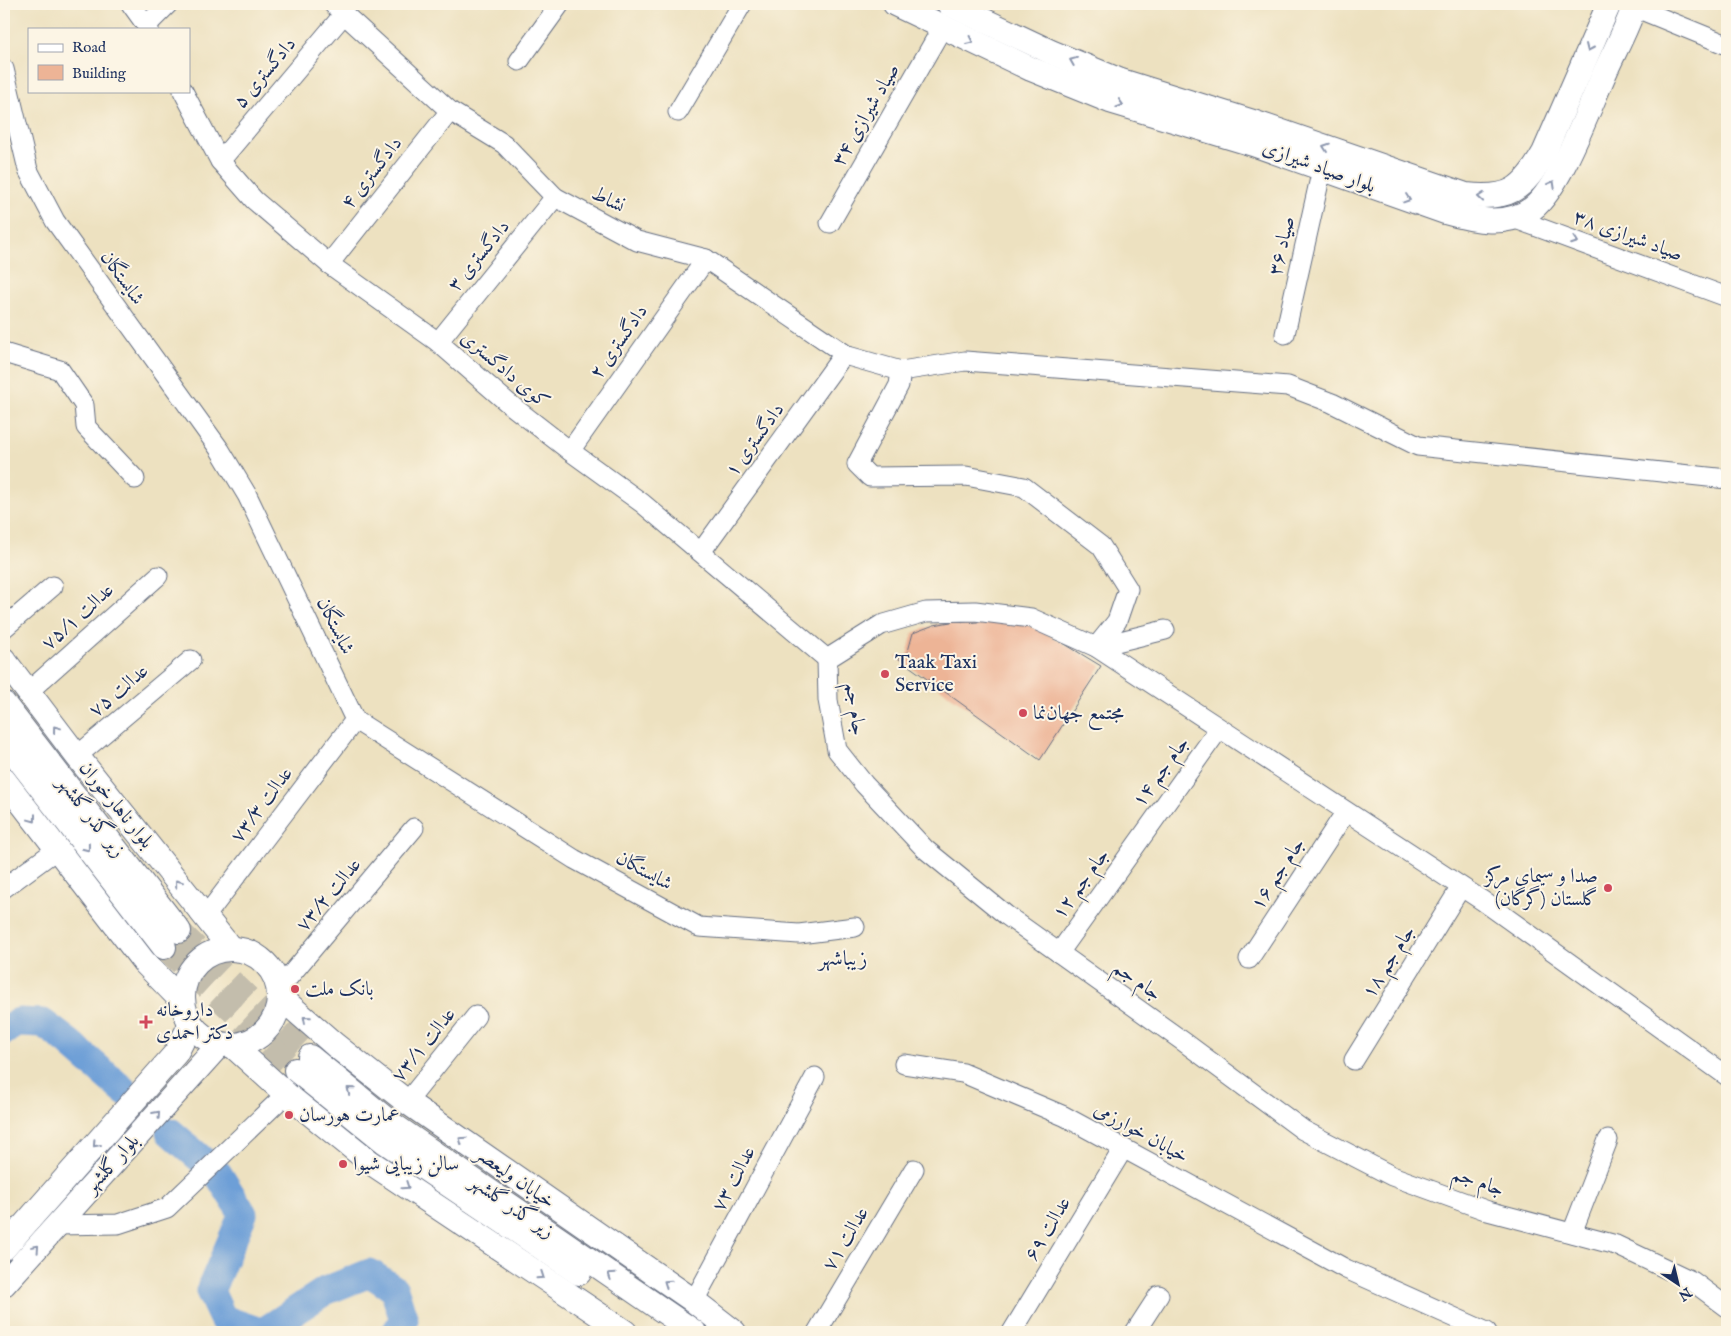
<svg xmlns="http://www.w3.org/2000/svg" width="1731" height="1336" viewBox="0 0 1731 1336" font-family="'IM FELL English',Amiri,serif">
<style>
.lines{fill:none;stroke-linecap:round;stroke-linejoin:round}
.river{stroke:#6d9fd7;stroke-width:29}
.building{fill:#edb496}
.major-tunnel{stroke:#c3bdac;stroke-width:24;stroke-dasharray:24 12;stroke-linecap:butt}
.minor-casing{stroke:#646d80;stroke-width:21}
.major-casing{stroke:#646d80;stroke-width:26}
.minor{stroke:#fff;stroke-width:19}
.major{stroke:#fff;stroke-width:24}
.oneway{stroke:#8d97ae}
.poi-dot{fill:#d1495b;stroke:#fcf5e5;stroke-width:2}
.labels{text-anchor:middle;dominant-baseline:central;stroke-width:4;stroke-linejoin:round;paint-order:stroke}
.street-label{font-size:20px;fill:#1b2f5e;stroke:#fcf5e5}
.poi-label{font-size:20px;fill:#1b2f5e;stroke:#fcf5e5;text-anchor:start}
.neighbourhood-label{font-size:21px;fill:#1b2f5e;stroke:#fcf5e5}
</style>
<rect width="100%" height="100%" fill="#fcf5e5"/>
<filter id="ink" filterUnits="userSpaceOnUse"><feTurbulence type="fractalNoise" baseFrequency=".02" numOctaves="2"/><feDisplacementMap in="SourceGraphic" scale="10" xChannelSelector="R" yChannelSelector="G"/><feConvolveMatrix kernelMatrix="1 2 1 2 8 2 1 2 1" color-interpolation-filters="sRGB"/></filter>
<filter id="wash" filterUnits="userSpaceOnUse"><feTurbulence type="fractalNoise" baseFrequency=".0096" numOctaves="4" result="noise"/><feDisplacementMap in="SourceGraphic" scale="20" xChannelSelector="R" yChannelSelector="G"/><feGaussianBlur stdDeviation="1.12" result="paint"/><feColorMatrix in="noise" values="0 0 0 0 0 0 0 0 0 0 0 0 0 0 0 0 0 1.4 0 .05"/><feComposite in="paint" operator="in"/></filter>
<g filter="url(#wash)">
<rect width="100%" height="100%" fill="#ede1c0"/>
<g class="lines">
<g class="river">
<polyline points="4,1031 19,1022 43,1023 68,1042 124,1091"/>
<polyline points="170,1132 218,1174 243,1214 210,1291 223,1319 260,1332"/>
<polyline points="263,1332 325,1291 370,1273 394,1289 404,1320 396,1332"/>
</g>
</g>
<g id="blocks">
<polygon class="building" points="988,619 1020,622 1045,632 1101,666 1040,760 895,656 907,655 913,633 934,625 956,621 977,623"/>
</g>
</g>
<g filter="url(#ink)">
<use href="#blocks" fill-opacity="0" stroke="#646d80" stroke-width="1"/>
<g class="lines">
<g class="major-tunnel">
<polyline points="179,931 310,1057"/>
<polyline points="164,947 296,1070"/>
</g>
<g class="minor-casing">
<g id="minor">
<polyline points="131,4 149,29"/>
<polyline points="333,4 450,111 504,144 555,197 637,241 706,259 848,356 901,371 965,361 1288,386 1332,403 1418,446 1727,479"/>
<polyline points="1634,7 1727,45"/>
<polyline points="147,25 168,4"/>
<polyline points="519,61 560,4"/>
<polyline points="4,69 28,170 55,221 220,450 247,495 355,720 574,859 699,927 799,934 855,927"/>
<polyline points="183,91 220,161 254,200 329,264 438,342 507,402 570,451 642,503 827,659"/>
<polyline points="678,112 742,4"/>
<polyline points="220,161 344,14"/>
<polyline points="1513,218 1727,297"/>
<polyline points="830,223 942,28"/>
<polyline points="329,264 450,111"/>
<polyline points="1285,334 1322,169"/>
<polyline points="438,342 555,197"/>
<polyline points="4,353 60,370 84,405 86,427 135,479"/>
<polyline points="901,371 899,385 857,464 870,477 966,476 1024,487 1101,546 1128,589 1117,621 1096,647 1165,630"/>
<polyline points="570,451 706,259"/>
<polyline points="701,552 844,354"/>
<polyline points="4,628 53,586"/>
<polyline points="28,692 158,576"/>
<polyline points="77,756 191,660"/>
<polyline points="4,888 56,850"/>
<polyline points="205,917 355,720"/>
<polyline points="1059,953 1219,729"/>
<polyline points="1249,959 1345,813"/>
<polyline points="278,990 414,828"/>
<polyline points="1354,1060 1461,887"/>
<polyline points="904,1064 963,1073 1064,1116 1346,1269 1487,1332"/>
<polyline points="1727,1076 1483,901 1096,647 1031,618 975,611 926,612 881,625 827,659 828,700 837,750 864,784 925,849 1006,915 1184,1042 1303,1130 1392,1176 1488,1211 1616,1245 1692,1281 1727,1307"/>
<polyline points="407,1102 476,1016"/>
<polyline points="57,1225 118,1224 167,1208 286,1094"/>
<polyline points="1572,1233 1608,1140"/>
<polyline points="694,1301 815,1077"/>
<polyline points="817,1332 914,1169"/>
<polyline points="1012,1332 1123,1149"/>
<polyline points="1135,1332 1159,1295"/>
</g>
</g>
<g class="major-casing">
<g id="major">
<path d="M895 4 1031 69 1110 101 1253 144 1445 212C1473 220 1507 228 1533 208 1561 186 1590 105 1606 70 1616 48 1628 26 1635 4"/>
<path d="M949 4 1051 52 1121 81 1256 123 1466 195C1509 200 1523 190 1544 153L1609 4"/>
<polyline points="4,660 77,756 231,949"/>
<polyline points="4,704 179,931"/>
<polyline points="4,740 164,947"/>
<polyline points="4,780 144,962 183,1002"/>
<circle cx="231" cy="997" r="48"/>
<polyline points="279,996 335,1045 407,1102 694,1301 734,1332"/>
<polyline points="232,1045 286,1094 370,1162 625,1332"/>
<polyline points="310,1057 393,1125 694,1332"/>
<polyline points="296,1070 384,1141 579,1273"/>
<polyline points="4,1248 176,1053 191,1024"/>
<polyline points="4,1284 220,1044"/>
</g>
</g>
<use href="#minor" class="minor"/>
<use href="#major" class="major"/>
</g>
<defs><path id="oneway-chevron" d="M-2-3.5L2.5 0L-2 3.5" fill="none" stroke-width="1.6" stroke-linecap="round" stroke-linejoin="round" transform="scale(1.25)"/></defs>
<g class="oneway">
<use href="#oneway-chevron" transform="translate(970 41) rotate(25)"/>
<use href="#oneway-chevron" transform="translate(1589 48) rotate(114)"/>
<use href="#oneway-chevron" transform="translate(1073 61) rotate(-158)"/>
<use href="#oneway-chevron" transform="translate(1120 104) rotate(17)"/>
<use href="#oneway-chevron" transform="translate(1326 147) rotate(-161)"/>
<use href="#oneway-chevron" transform="translate(1552 184) rotate(-61)"/>
<use href="#oneway-chevron" transform="translate(1481 197) rotate(-175)"/>
<use href="#oneway-chevron" transform="translate(1407 199) rotate(19)"/>
<use href="#oneway-chevron" transform="translate(1575 241) rotate(20)"/>
<use href="#oneway-chevron" transform="translate(56 729) rotate(-127)"/>
<use href="#oneway-chevron" transform="translate(33 819) rotate(53)"/>
<use href="#oneway-chevron" transform="translate(87 848) rotate(52)"/>
<use href="#oneway-chevron" transform="translate(178 883) rotate(-129)"/>
<use href="#oneway-chevron" transform="translate(306 1019) rotate(-139)"/>
<use href="#oneway-chevron" transform="translate(350 1090) rotate(-141)"/>
<use href="#oneway-chevron" transform="translate(157 1114) rotate(-48)"/>
<use href="#oneway-chevron" transform="translate(462 1140) rotate(-145)"/>
<use href="#oneway-chevron" transform="translate(96 1144) rotate(132)"/>
<use href="#oneway-chevron" transform="translate(406 1186) rotate(34)"/>
<use href="#oneway-chevron" transform="translate(36 1248) rotate(-48)"/>
<use href="#oneway-chevron" transform="translate(611 1275) rotate(-146)"/>
<use href="#oneway-chevron" transform="translate(541 1276) rotate(34)"/>
<use href="#oneway-chevron" transform="translate(667 1283) rotate(-145)"/>
</g>
</g>
<g class="poi-dot">
<circle cx="885" cy="674" r="5"/>
<circle cx="1023" cy="713" r="5"/>
<circle cx="1608" cy="888" r="5"/>
<circle cx="295" cy="989" r="5"/>
<path d="M143.5 1014.5h5v5h5v5h-5v5h-5v-5h-5v-5h5z"/>
<circle cx="289" cy="1115" r="5"/>
<circle cx="343" cy="1164" r="5"/>
</g>
<g class="labels">
<g class="street-label">
<text transform="translate(265 73) rotate(-50)">دادگستری ۵</text>
<text transform="translate(866 115) rotate(-60)">صیاد شیرازی ۳۴</text>
<text transform="translate(1319 167) rotate(20)">بلوار صیاد شیرازی</text>
<text transform="translate(372 173) rotate(-52)">دادگستری ۴</text>
<text transform="translate(608 200) rotate(28)">نشاط</text>
<text transform="translate(1628 236) rotate(20)">صیاد شیرازی ۳۸</text>
<text transform="translate(1282 246) rotate(-77)">صیاد ۳۶</text>
<text transform="translate(479 256) rotate(-51)">دادگستری ۳</text>
<text transform="translate(122 278) rotate(55)">شایستگان</text>
<text transform="translate(619 342) rotate(-55)">دادگستری ۲</text>
<text transform="translate(505 370) rotate(40)">کوی دادگستری</text>
<text transform="translate(755 440) rotate(-54)">دادگستری ۱</text>
<text transform="translate(78 617) rotate(-42)">۷۵/۱ عدالت</text>
<text transform="translate(335 626) rotate(64)">شایستگان</text>
<text transform="translate(119 691) rotate(-40)">۷۵ عدالت</text>
<text transform="translate(855 709) rotate(82)">جام جم</text>
<text transform="translate(1161 772) rotate(-54)">۱۴ جام جم</text>
<text transform="translate(116 805) rotate(51)">بلوار ناهارخوران</text>
<text transform="translate(262 805) rotate(-53)">۷۳/۳ عدالت</text>
<text transform="translate(91 817) rotate(52)">زیر گذر گلشهر</text>
<text transform="translate(644 871) rotate(29)">شایستگان</text>
<text transform="translate(1278 874) rotate(-57)">۱۶ جام جم</text>
<text transform="translate(1081 884) rotate(-54)">۱۲ جام جم</text>
<text transform="translate(329 895) rotate(-50)">عدالت ۷۳/۲</text>
<text transform="translate(1389 962) rotate(-58)">۱۸ جام جم</text>
<text transform="translate(1137 981) rotate(35)">جام جم</text>
<text transform="translate(424 1045) rotate(-51)">عدالت ۷۳/۱</text>
<text transform="translate(1141 1133) rotate(29)">خیابان خوارزمی</text>
<text transform="translate(112 1164) rotate(-48)">بلوار گلشهر</text>
<text transform="translate(515 1178) rotate(35)">خیابان ولیعصر</text>
<text transform="translate(734 1179) rotate(-62)">عدالت ۷۳</text>
<text transform="translate(1478 1182) rotate(19)">جام جم</text>
<text transform="translate(512 1207) rotate(34)">زیر گذر گلشهر</text>
<text transform="translate(1048 1229) rotate(-59)">عدالت ۶۹</text>
<text transform="translate(846 1239) rotate(-59)">عدالت ۷۱</text>
</g>
<g class="poi-label">
<text x="895" y="662">Taak Taxi<tspan x="895" dy="23">Service</tspan></text>
<text x="1033" y="713">مجتمع جهان‌نما</text>
<text x="1598" y="876" text-anchor="end">صدا و سیمای مرکز<tspan x="1598" dy="23">گلستان (گرگان)</tspan></text>
<text x="305" y="989">بانک ملت</text>
<text x="156" y="1010">داروخانه<tspan x="156" dy="23">دکتر احمدی</tspan></text>
<text x="299" y="1115">عمارت هورسان</text>
<text x="353" y="1164">سالن زیبایی شیوا</text>
</g>
<g class="neighbourhood-label">
<text x="843" y="959">زیباشهر</text>
</g>
</g>
<rect width="1731" height="1336" fill="none" stroke="#fcf5e5" stroke-width="20"/>
<rect x="28" y="28" width="162" height="65" fill="#fcf5e5" stroke="#a2a6af"/>
<rect x="38" y="44" width="25" height="8" fill="#ffffff" stroke="#a2a6af"/>
<text x="72" y="52" font-size="15" fill="#1b2f5e">Road</text>
<rect x="38" y="65" width="25" height="15" fill="#edb496" stroke="#a2a6af"/>
<text x="72" y="78" font-size="15" fill="#1b2f5e">Building</text>
<g transform="translate(1678 1284) rotate(145)" stroke="#fcf5e5" stroke-width="4" paint-order="stroke">
<path d="M0-4L9 19L0 12L-9 19Z" fill="#1b2f5e"/>
<text y="-8" font-size="14" font-weight="bold" text-anchor="middle" fill="#1b2f5e">N</text>
</g>
</svg>
